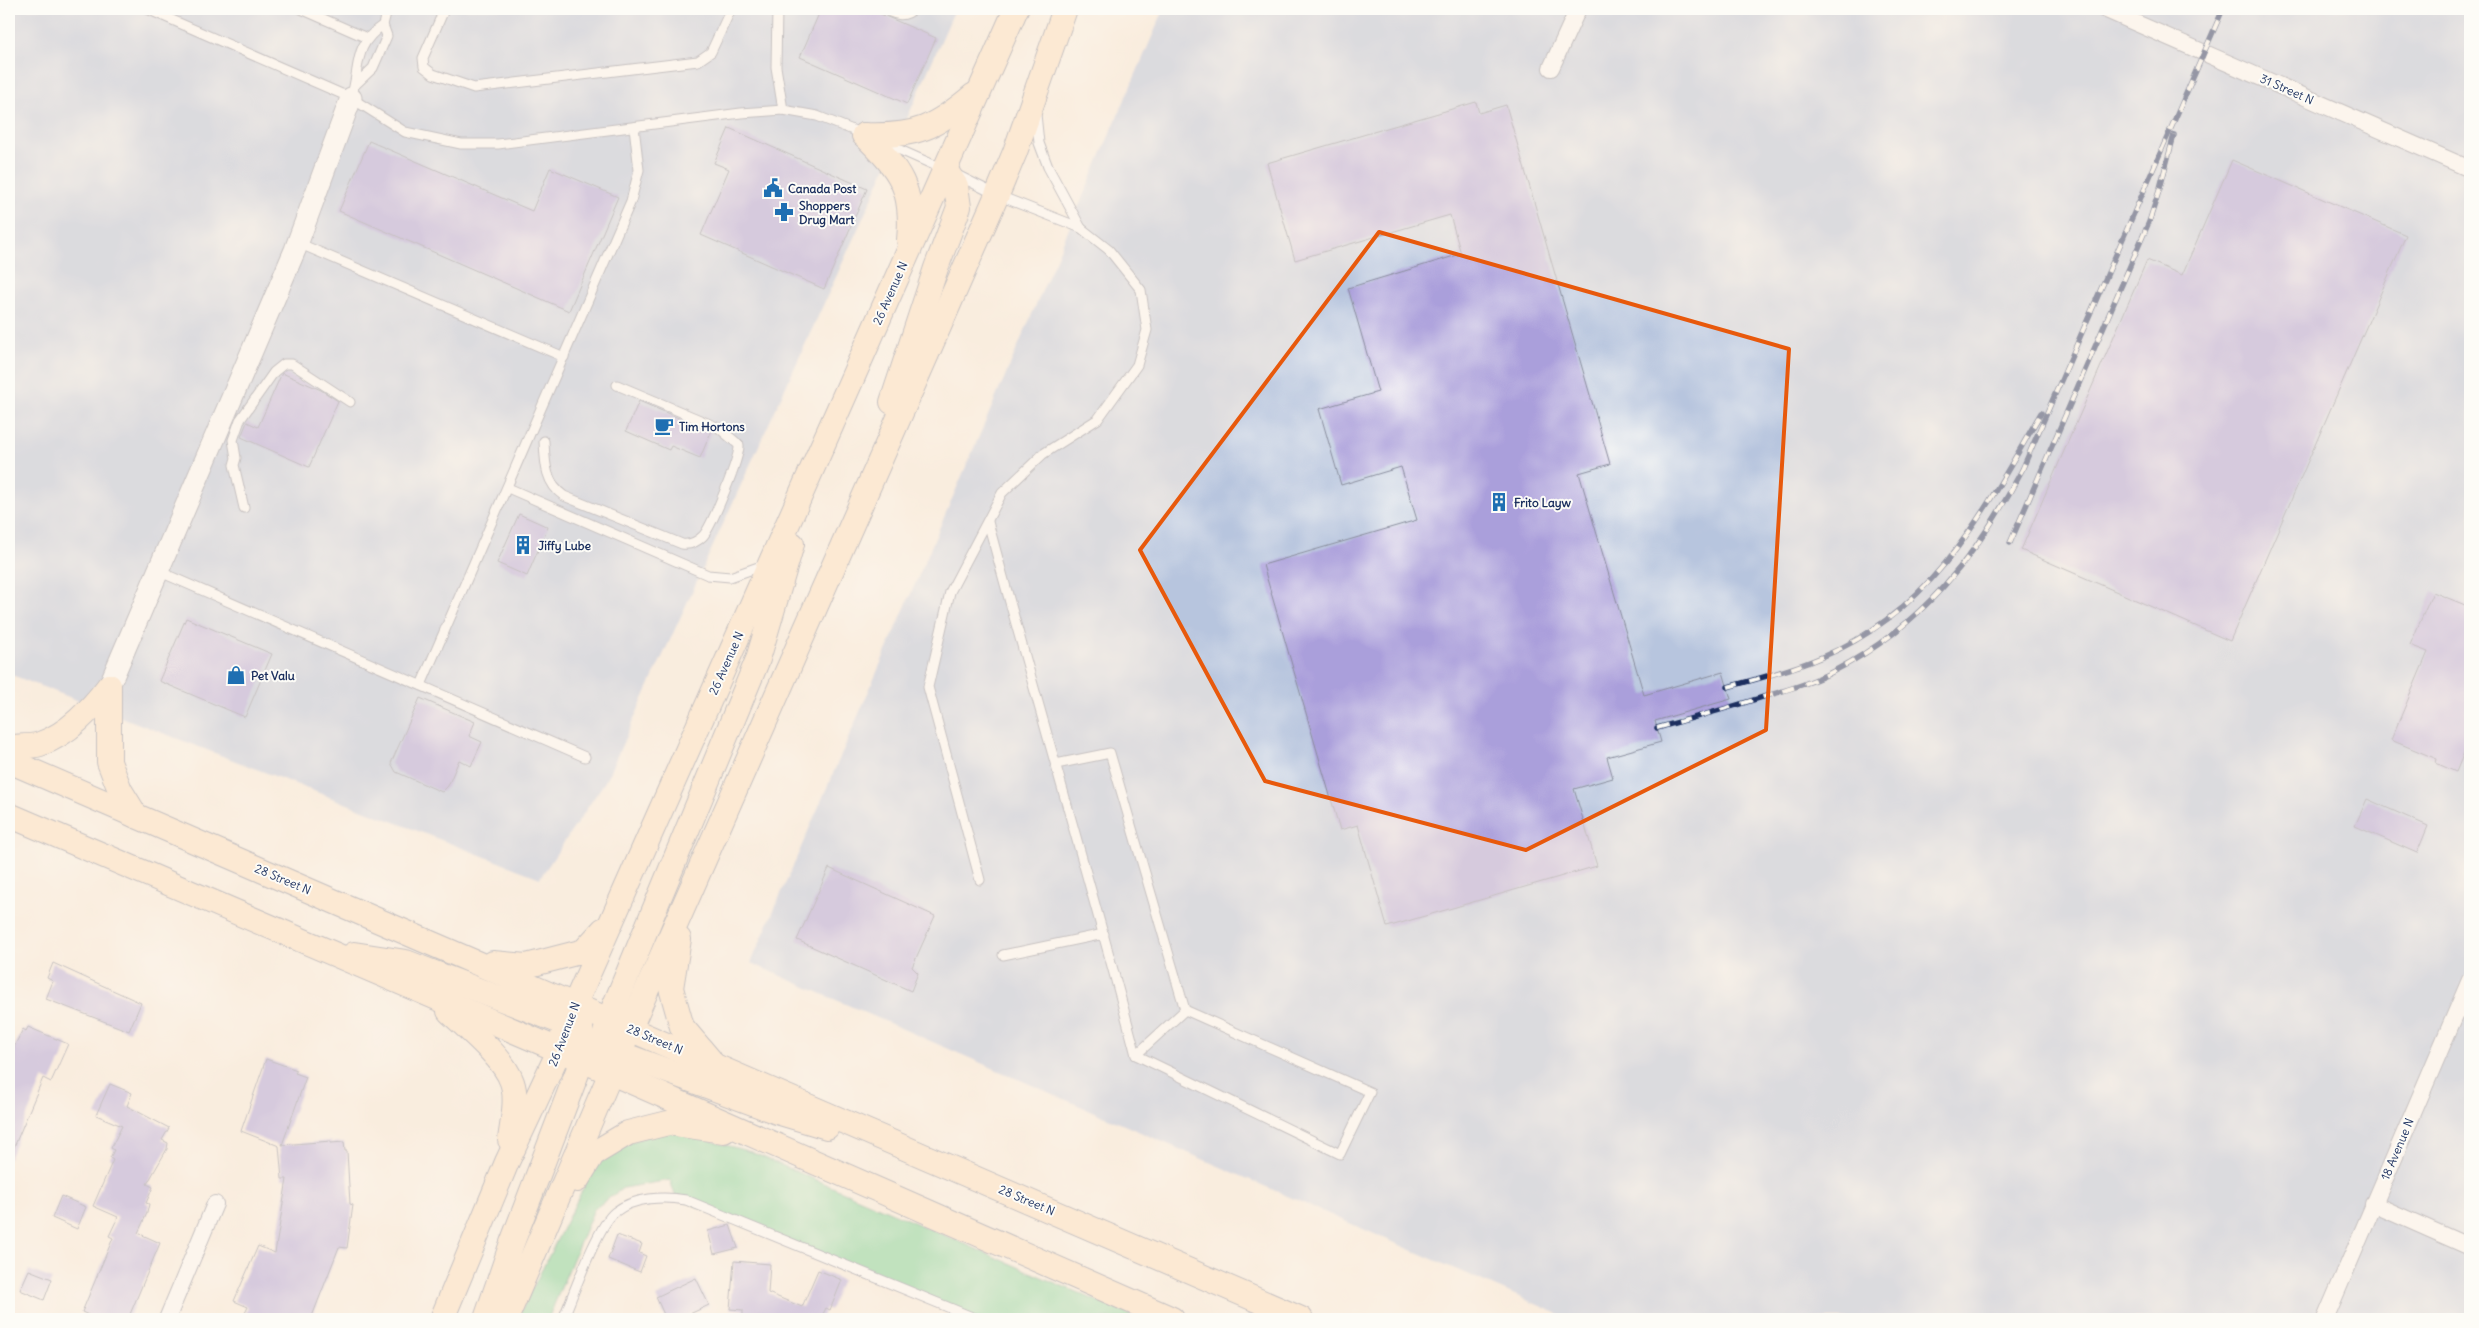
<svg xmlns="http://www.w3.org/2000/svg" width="2479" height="1328" viewBox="0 0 2479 1328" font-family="Delius,sans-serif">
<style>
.industrial{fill:#b7c5de}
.green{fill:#7dd498;stroke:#4c827b}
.building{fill:#aa9fdb}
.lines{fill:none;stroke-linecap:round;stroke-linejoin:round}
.service-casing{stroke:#8a8e9e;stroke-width:11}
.minor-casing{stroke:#8a8e9e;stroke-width:18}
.tertiary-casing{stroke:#8a8e9e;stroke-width:23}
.secondary-casing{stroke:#8a8e9e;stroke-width:26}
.service{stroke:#fff;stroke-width:9}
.minor{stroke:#fff;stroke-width:16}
.tertiary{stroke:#fff;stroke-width:21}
.secondary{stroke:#fee4c6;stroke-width:24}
.rail-casing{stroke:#1b2f5e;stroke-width:5.5}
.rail{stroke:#fdfcf7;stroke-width:4;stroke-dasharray:11;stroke-linecap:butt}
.marked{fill:none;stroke:#e8590c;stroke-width:4;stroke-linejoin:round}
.labels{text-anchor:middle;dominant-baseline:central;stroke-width:4;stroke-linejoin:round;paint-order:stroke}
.street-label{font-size:12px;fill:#1b2f5e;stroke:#fdfcf7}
.poi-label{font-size:12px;font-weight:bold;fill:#1b2f5e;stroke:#fdfcf7;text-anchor:start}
</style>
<rect width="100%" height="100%" fill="#fdfcf7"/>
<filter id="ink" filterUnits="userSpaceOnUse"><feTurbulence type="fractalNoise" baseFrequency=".02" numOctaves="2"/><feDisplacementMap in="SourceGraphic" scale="10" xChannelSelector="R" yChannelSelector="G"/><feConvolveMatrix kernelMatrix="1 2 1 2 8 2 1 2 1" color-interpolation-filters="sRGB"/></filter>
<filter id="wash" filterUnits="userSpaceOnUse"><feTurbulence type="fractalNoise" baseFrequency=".0096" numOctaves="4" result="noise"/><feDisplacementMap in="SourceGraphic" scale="20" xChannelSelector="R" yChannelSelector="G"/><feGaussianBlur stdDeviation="1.12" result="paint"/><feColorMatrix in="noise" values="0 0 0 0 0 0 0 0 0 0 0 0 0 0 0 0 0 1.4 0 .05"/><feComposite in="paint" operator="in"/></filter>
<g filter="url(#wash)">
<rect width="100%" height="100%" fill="#f9edde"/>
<g class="industrial">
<polygon points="9,9 955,9 874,194 606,780 540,878 9,674"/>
<polygon points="1164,9 2470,9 2470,1319 1570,1319 751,963"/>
</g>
<polygon class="green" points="668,1129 751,1152 1139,1319 974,1319 676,1198 670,1180 623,1188 594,1209 548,1319 517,1319 598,1159 622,1145"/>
<g id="blocks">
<g class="building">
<polygon points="821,9 869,9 936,38 907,104 800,57"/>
<polygon points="1476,102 1479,113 1506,105 1610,464 1579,473 1644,695 1723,672 1731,699 1655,721 1661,742 1607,757 1613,778 1574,789 1597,866 1387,927 1358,825 1340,830 1263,565 1417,520 1401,467 1341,485 1319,409 1378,392 1348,288 1461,254 1450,215 1295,260 1267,163"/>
<polygon points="729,128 867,189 824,289 701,235 729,169 714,163"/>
<polygon points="369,141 532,211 550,168 618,197 569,311 339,211"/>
<polygon points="2232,160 2406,235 2230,641 2021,550 2147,260 2182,275"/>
<polygon points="282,373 321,390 338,401 309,467 241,437 247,422 258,427"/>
<polygon points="639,401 711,432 700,458 671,446 669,450 626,431"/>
<polygon points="519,514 548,527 527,576 497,563"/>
<polygon points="2433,592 2470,607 2470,738 2456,772 2436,763 2437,759 2391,740 2428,652 2410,645"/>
<polygon points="186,618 272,654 245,717 159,681"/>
<polygon points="420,698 475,722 469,736 482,742 471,766 459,760 448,786 442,792 396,772 391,763"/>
<polygon points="2367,799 2428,826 2417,853 2355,826"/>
<polygon points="829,868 935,916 912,967 918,973 911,991 797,940"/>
<polygon points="53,963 141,1003 129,1031 46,999 53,981 47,978"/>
<polygon points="28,1027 68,1044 51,1082 43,1078 9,1159 9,1057 23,1029 26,1031"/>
<polygon points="266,1059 297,1070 295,1073 306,1077 282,1145 331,1141 331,1143 344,1142 345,1151 347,1151 350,1204 353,1205 347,1248 339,1247 311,1319 254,1319 244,1315 248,1307 234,1301 258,1246 275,1253 287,1179 282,1179 279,1146 241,1131"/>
<polygon points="110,1084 132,1093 127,1106 169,1128 162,1140 168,1143 167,1149 147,1184 153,1187 146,1203 149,1204 147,1213 138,1233 160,1243 128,1319 97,1319 82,1312 113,1238 109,1236 118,1217 93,1206 113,1160 110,1158 114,1150 111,1148 122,1126 96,1115"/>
<polygon points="61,1196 86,1207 77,1229 52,1218"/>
<polygon points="730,1225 738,1248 714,1254 708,1231"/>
<polygon points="617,1235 642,1244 639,1253 646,1256 640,1272 608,1259"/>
<polygon points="734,1261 770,1264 768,1293 802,1307 818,1270 842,1280 830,1310 826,1308 822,1316 830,1319 743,1317 743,1310 730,1309"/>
<polygon points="29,1270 52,1279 44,1300 20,1290"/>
<polygon points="696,1278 709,1305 679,1319 666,1319 656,1297"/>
</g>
</g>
</g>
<g filter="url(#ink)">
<use href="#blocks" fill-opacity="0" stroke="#8a8e9e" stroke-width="1"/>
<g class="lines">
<g class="service-casing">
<g id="service">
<polyline points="147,9 351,98 405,132 461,144 498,144 741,113 783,110 817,116 863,134"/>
<polyline points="301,9 367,38"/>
<polyline points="441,9 444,10 423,58 424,67 433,74 474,88 698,61 711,52 731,9"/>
<polyline points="777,9 776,67 783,110"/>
<path d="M883 9C895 14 903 19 914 9"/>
<polyline points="383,25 387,9"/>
<path d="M351 98C361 67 352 46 383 25L387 36 373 68 355 85"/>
<polyline points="1036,114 1039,143 1048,167 1081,228"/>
<polyline points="882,142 943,169"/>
<polyline points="955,174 997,195 1081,228 1109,250 1141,290 1147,330 1137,365 1098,419 1043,454 1002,493 950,592 928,687 980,880"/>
<polyline points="298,243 564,357"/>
<path d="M544 441C545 462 545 483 564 496L682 544C690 545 697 542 703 536 712 526 740 457 739 445L719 428 617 385"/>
<polyline points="508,488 708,575 730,577 764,565"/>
<polyline points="244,508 234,465 236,458 233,440 240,420 274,372 284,364 292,364 350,402"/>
<path d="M988 522C1036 700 1089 877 1136 1055L1340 1154 1370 1092 1185 1010 1110 753 1056 764"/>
<polyline points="158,571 585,757"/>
<polyline points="421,685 631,201 639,170 634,127"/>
<polyline points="1003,955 1104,934"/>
<polyline points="1136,1055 1185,1010"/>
<path d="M563 1319C573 1296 597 1226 615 1212 634 1197 664 1196 686 1200L977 1319"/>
</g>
</g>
<g class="minor-casing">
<g id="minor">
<polyline points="2104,9 2470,169"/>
<polyline points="1551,68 1578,9"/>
<polyline points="2373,1204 2470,1247"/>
<polyline points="167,1319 215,1204"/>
<polyline points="2325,1319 2470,980"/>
</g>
</g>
<g class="tertiary-casing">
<polyline id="tertiary" points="109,686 295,250 351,98"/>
</g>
<g class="secondary-casing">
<g id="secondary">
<path d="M864 135C900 170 914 188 909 240"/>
<path d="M864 135C916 137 935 128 974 95"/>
<polyline points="892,402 936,268 959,207 956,186 945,169"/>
<polyline points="109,686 109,762 120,790 136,816"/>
<path d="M9 747C18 746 31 747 40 744 69 734 91 709 109 686"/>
<polyline points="9,761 1301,1319"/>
<polyline points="9,815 582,1060 1172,1319"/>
<polyline points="679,939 671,988 682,1027 710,1060"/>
<polyline points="354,954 406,962 566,1024 581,1026"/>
<polyline points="493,963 526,966 584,951 603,930"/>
<path d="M449 1011C468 1029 504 1058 512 1082 518 1099 512 1123 510 1140"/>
<polyline points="604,1050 619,1053 777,1112 827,1127"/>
<polyline points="611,1074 603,1041 609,1019 758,659 792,544"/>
<polyline points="577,1180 593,1154 628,1133 668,1123 724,1131"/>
<polyline points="442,1319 507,1162 559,1051 566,1024 1016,9"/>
<polyline points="486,1319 512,1243 582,1060 581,1026 574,1005"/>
<polyline points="506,1319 630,1028 997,195 1015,152 1065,9"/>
</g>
</g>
<use href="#service" class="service"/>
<use href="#minor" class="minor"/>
<use href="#tertiary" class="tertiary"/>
<use href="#secondary" class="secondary"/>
<g class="rail-casing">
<g id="rail">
<polyline points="2010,543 2149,222 2160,188 2174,135"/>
<path d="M1728 687C1760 678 1792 670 1822 657 1935 609 1983 513 2041 413"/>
<path d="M1657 728C1693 718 1728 708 1763 697 1786 690 1812 683 1834 671 1922 626 1977 556 2022 470L2223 9"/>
</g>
</g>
<use href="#rail" class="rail"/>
</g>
</g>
<path d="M0 0H2479V1328H0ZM1379 232 1789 349 1766 730 1526 850 1265 781 1140 550Z" fill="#f9edde" fill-opacity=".55" fill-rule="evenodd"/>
<path class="marked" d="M1379 232 1789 349 1766 730 1526 850 1265 781 1140 550Z"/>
<defs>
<g id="civic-bare" transform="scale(1.5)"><path d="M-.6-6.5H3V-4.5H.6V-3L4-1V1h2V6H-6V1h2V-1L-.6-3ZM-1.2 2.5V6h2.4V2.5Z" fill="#1f6fb2" stroke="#fdfcf7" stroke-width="2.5" paint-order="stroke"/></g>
<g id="pharmacy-bare" transform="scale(1.5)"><path d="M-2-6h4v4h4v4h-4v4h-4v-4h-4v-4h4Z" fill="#1f6fb2" stroke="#fdfcf7" stroke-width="2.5" paint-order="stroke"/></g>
<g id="cafe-bare" transform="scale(1.5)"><path d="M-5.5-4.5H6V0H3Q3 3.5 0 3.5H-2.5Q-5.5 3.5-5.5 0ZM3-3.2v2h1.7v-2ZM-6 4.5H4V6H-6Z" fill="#1f6fb2" stroke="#fdfcf7" stroke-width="2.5" paint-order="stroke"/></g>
<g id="building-bare" transform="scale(1.5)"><path d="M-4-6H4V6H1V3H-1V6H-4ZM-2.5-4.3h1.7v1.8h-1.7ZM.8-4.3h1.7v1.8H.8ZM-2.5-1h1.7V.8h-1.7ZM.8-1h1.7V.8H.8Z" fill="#1f6fb2" stroke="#fdfcf7" stroke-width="2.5" paint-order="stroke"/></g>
<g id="shop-bare" transform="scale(1.5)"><path d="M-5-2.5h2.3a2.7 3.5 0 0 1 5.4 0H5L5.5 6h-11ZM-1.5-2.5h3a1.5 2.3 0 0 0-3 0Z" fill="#1f6fb2" stroke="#fdfcf7" stroke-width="2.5" paint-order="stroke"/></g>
</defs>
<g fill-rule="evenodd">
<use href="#civic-bare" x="773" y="188"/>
<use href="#pharmacy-bare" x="784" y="212"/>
<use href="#cafe-bare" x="664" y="426"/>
<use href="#building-bare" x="1499" y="502"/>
<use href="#building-bare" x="523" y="545"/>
<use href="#shop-bare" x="236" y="675"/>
</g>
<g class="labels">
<g class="street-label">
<text transform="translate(2287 89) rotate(24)">31 Street N</text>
<text transform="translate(890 293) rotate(-66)">26 Avenue N</text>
<text transform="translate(726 663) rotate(-66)">26 Avenue N</text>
<text transform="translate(283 879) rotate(23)">28 Street N</text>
<text transform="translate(564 1034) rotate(-69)">26 Avenue N</text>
<text transform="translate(655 1039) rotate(23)">28 Street N</text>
<text transform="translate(2397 1149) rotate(-67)">18 Avenue N</text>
<text transform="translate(1027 1200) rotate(23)">28 Street N</text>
</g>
<g class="poi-label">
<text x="788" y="188">Canada Post</text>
<text x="799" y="205">Shoppers<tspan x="799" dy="14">Drug Mart</tspan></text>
<text x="679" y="426">Tim Hortons</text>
<text x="1514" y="502">Frito Layw</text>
<text x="538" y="545">Jiffy Lube</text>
<text x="251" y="675">Pet Valu</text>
</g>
</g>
<rect width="2479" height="1328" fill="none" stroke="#fdfcf7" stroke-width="30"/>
</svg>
